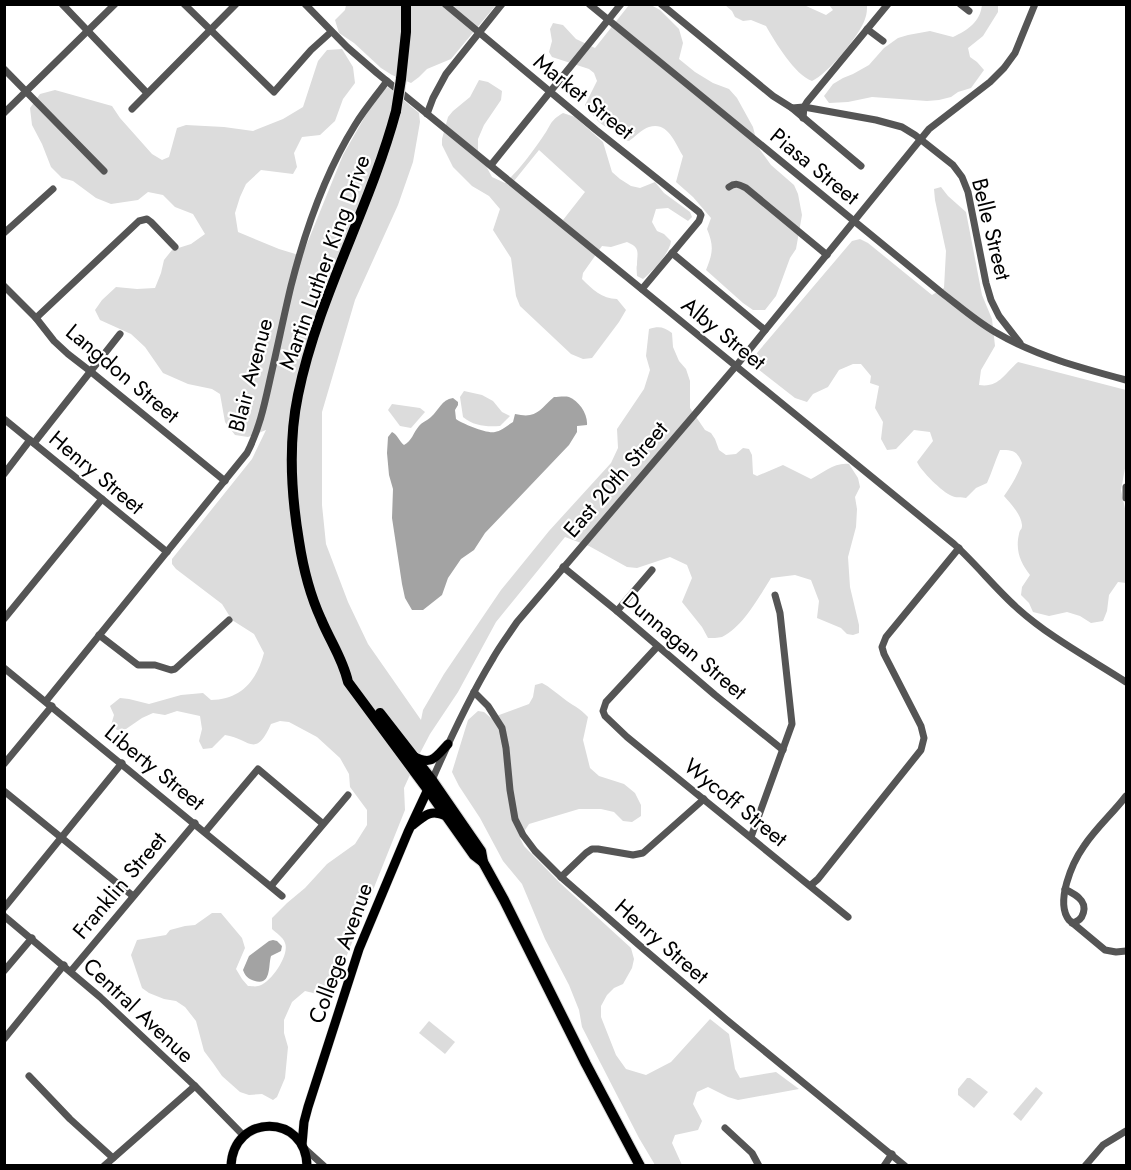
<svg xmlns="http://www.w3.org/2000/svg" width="1131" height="1170" viewBox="0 0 1131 1170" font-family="Jost,sans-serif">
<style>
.green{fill:#dcdcdc;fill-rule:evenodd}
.water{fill:#a3a3a3}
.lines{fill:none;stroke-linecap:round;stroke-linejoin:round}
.major-casing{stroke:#dbdbdb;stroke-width:10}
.highway-casing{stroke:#dbdbdb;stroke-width:12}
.minor{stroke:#555;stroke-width:7}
.major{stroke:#000;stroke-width:9}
.highway{stroke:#000;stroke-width:10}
.highway-bridge-casing{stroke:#dbdbdb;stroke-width:12;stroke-linecap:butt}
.highway-bridge{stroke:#000;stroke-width:10}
.labels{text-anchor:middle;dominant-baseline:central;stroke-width:4.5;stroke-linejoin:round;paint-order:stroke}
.street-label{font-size:22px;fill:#000;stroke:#fff}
</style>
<rect width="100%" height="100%" fill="#fff"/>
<g class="green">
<polygon points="346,5 496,5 451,59 427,69 419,77 411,83 392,75 381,68 354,43 339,33 335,20 345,10"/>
<path d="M629 5H651L660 10 679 29 683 43 679 59 695 72 713 83 729 89 737 98 753 127 758 147 771 165 794 185 798 194 802 215 796 249 790 258 776 296 765 310H753L743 303 706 270C713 253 714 246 707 229L711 218 693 197 676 182 683 156C675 143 668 121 649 127 642 129 635 137 629 141L624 140 616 129C601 129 595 117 585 105L597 81 594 73 589 69 552 57 549 52 552 41 550 29 553 23 563 25 576 39 595 48Z"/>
<path d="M725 5H804L826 15 833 10 829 5H867C867 9 867 14 865 19 860 35 828 74 812 81 795 75 775 42 766 26L751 20 743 21 735 17 732 11Z"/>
<path d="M982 5H998V12L983 36 968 48 970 57 977 62 984 70 971 88 958 92 951 97 939 100 927 101 872 97 848 102 829 103 824 96 833 84 843 78 853 74 869 65 884 48 898 38 908 35 930 31 953 37C968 30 980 22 982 5Z"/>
<path d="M342 49 353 67 355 83 343 99 335 121 320 135 302 137 294 153 297 167 293 174 261 170 246 184 240 197 235 213 238 232 279 249 302 256 343 155 364 118 381 92 388 87 419 113 420 122 413 162 398 205 355 300 322 412V505L326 544 348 602 368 644 421 720 423 710 444 674 501 590 549 531 611 463 618 448 617 429 644 389 650 370 646 356 649 329C659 326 664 327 672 333L673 347 679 361 686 369 690 381V408L705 430 711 433 715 439 719 450 726 455 736 454 743 448 749 449 752 455 753 474 757 476 783 465 811 479C823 473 835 462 849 464L858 478 860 487 855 497 857 509 856 527 848 557 850 587 859 625V633L853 635 847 634 841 628 817 618 819 601 811 580 795 575 771 578C759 597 743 627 722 637 718 638 712 638 708 638L702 627 682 602 692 578 687 565 670 557 637 568 627 567 589 546 565 537 496 622 458 692 430 734 419 755 404 788 405 810 337 980 329 993 325 996 305 991 292 1002 284 1020V1033L288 1047 285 1078 277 1097 273 1100 262 1094 249 1095 240 1092 222 1076 213 1063 204 1051 196 1021 185 1007 176 1001 164 999 149 993 142 988 131 955 137 940 166 935 170 930 185 926 195 925 212 913H221L242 938 245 948 236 969 242 979 248 986C252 986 255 987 258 986 270 984 290 955 285 943 283 937 276 933 272 929V918L287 903 305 888 327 864 355 844 367 825V810L350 787 349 774 340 758 317 737 289 722 280 721 271 724C255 760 249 738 225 735L212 748 203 749 199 741 202 729 200 716 177 711 165 715 153 713 142 718 126 729 117 730 111 725 114 715 110 706 120 698 129 699 149 704 181 695 203 693 211 700C241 700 257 680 264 653L254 634 232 620 222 604 176 569 172 564V559L252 459 266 430 248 437 235 435 225 422 220 394 212 389 188 384 163 373 145 347 131 334 100 320 95 310 102 300 116 287 137 289 155 288 161 273 164 260 172 250 191 244 205 234 193 214 175 207 163 195 148 192 138 200 111 204 96 198 73 181 62 178 51 167 42 144 32 125 30 108 40 94 55 90 112 106 120 118 152 154 162 160 169 157 177 128 186 125 224 127 253 131 283 119 303 107 318 61 327 50Z"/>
<path d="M479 80 488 82 502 91 501 100 484 125 478 139V151L492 177 505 183C519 170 531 154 542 138 551 126 549 121 563 113L575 117 603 142 612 172 620 179 631 186 640 188 655 182 664 193 690 212 692 217 688 221 668 208 656 209 652 222 657 231 664 234 671 241C670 253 652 272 643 279L637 276C637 272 636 268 637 265 637 252 641 248 627 242L611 247 602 246 583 273 582 279C592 289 602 299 617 299L626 310 619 322 592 358 583 359 571 354 520 306 516 296 511 258 493 230 500 209 489 196 472 186 453 167 442 145V139L448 117 453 111 470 97ZM539 150 585 192 563 220 514 181Z"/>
<path d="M941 187 948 196 966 212 982 295 992 319 995 346 981 370 979 385C999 388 1004 374 1018 362L1126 390V463L1121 490 1126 513V583L1118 582 1109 595 1107 611 1103 621 1091 623 1080 616 1067 612 1049 616 1033 612 1029 603 1021 595 1022 587 1030 575C1021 563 1015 551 1019 534 1020 528 1022 531 1022 525 1021 514 1010 503 1004 496 1012 485 1017 476 1022 463 1017 450 1012 450 1000 450 995 461 992 472 987 483L976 488 966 498C962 497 955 498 952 496 942 492 921 471 917 462L933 441 930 432 914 430 896 449 887 450 881 439 883 422 875 408 879 386 870 383 871 376 861 364H853L839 370 828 387 813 394 807 402 795 398 754 366 757 353 852 241 860 239 868 243 932 295 944 288 946 251 935 200 934 189Z"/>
<path d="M464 391 482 395 493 401 502 412 510 416 500 426C486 427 474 426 463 417L460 397Z"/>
<polygon points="392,404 420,408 425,412 411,428 400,426 388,410"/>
<path d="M542 683C550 687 556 693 563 698 573 706 579 707 588 717L583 740 590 768 599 776 624 784 635 793 641 805V816L632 822 623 821 614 812 601 809H579L529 824 520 838 524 846 560 883 631 948 634 959 632 968 623 984 614 988 607 995 601 1006V1017L616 1055 626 1069 646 1075 671 1062 710 1019 729 1034 735 1069 740 1078 776 1072 799 1089 738 1100 728 1097 708 1087 697 1092 693 1104 702 1121 698 1130 675 1135 672 1143 682 1165H655L639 1138 582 1027 579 1010 569 985 545 939 522 884 503 861 480 818 459 786 452 772 468 720 478 711 484 712 491 718 529 704 533 697 535 685Z"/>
<polygon points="429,1021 455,1042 445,1054 419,1033"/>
<polygon points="967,1078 970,1078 988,1092 974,1108 958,1095 958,1089"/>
<polygon points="1036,1087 1043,1093 1021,1121 1013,1114"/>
</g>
<g class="water">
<path d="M554 397C558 397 565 396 569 397 579 401 588 414 587 425L577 426V432L569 445 485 533 474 550 461 559 448 578 442 595 423 610H412L405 598 402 584 392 518 393 489 389 475 387 453 388 437 392 432C398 435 399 441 404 445 412 441 413 433 419 426 422 422 427 421 431 417 439 410 441 400 453 398L458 402V405L455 410 456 419C463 424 487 434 495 432 501 431 508 425 513 422L515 414C537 419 539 410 554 397Z"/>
<path d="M273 940 277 941 282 946 281 951 271 956C268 966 272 988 252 980 246 977 245 975 243 970L249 956 269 941Z"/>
</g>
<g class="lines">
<g class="major-casing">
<g id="major">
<path d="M413 756C432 766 435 758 448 744"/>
<path d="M413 825C425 815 431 809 446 816"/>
<polyline points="302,1145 304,1122 308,1107 359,949 408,832 430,785"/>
<path d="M231 1166C233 1113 306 1113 307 1166"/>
</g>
</g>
<g class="highway-casing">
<g id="highway">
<polyline points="401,79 406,32 406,4"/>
<path d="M396 111C370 208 318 297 298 395 288 443 291 493 299 541 303 567 310 595 321 619 330 641 343 659 348 682L428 790 474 855 483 862"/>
<polyline points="380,713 432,780 481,851 483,862 504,900 586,1064 640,1166"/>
</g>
</g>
<g class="minor">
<polyline points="62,4 147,93"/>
<polyline points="184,4 274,92 311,50 331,32"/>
<path d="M305 4 347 47 377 73 954 544C976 564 994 587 1016 607 1049 637 1089 658 1126 682"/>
<polyline points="445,4 596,130 699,212 701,215 699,221 642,289"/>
<path d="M589 4 942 293C959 306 976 321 995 332 1036 356 1081 368 1126 380"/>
<polyline points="661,4 773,96 792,108 804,107 876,120 902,127 915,135 953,165 962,177 968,192 986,283 991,300 999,316 1020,343"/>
<polyline points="960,4 969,11"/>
<polyline points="867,29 883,41"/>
<polyline points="4,69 104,171"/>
<polyline points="792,108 861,166"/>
<polyline points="132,109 236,4"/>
<polyline points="4,113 115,4"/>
<polyline points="427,114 433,98 446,74 502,4"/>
<polyline points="803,118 804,107 807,102 888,4"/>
<polyline points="491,165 621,4"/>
<path d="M729 187C736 182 740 185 746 188L827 255"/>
<polyline points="4,233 53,189"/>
<polyline points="672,253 765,330"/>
<polyline points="4,286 36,318 54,341 68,354 90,371 225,481"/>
<polyline points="36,318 139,221 147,219 151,222 175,247"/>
<polyline points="4,419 167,552"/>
<polyline points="34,443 120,334"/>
<polyline points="4,474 30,440"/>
<polyline points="1126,487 1126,498"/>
<polyline points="563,567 617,611 715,695 783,750"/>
<polyline points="617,611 652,570"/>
<polyline points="4,619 102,499"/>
<polyline points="99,635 138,665 155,665 171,670 175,669 229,620"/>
<polyline points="657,647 606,702 603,711 605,716 627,737 848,917"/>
<polyline points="4,668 282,896"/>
<polyline points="474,692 488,706 502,728 506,748 510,790 515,819 523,835 535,851 561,877 639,945 728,1021 905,1166"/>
<path d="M46 701 247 453C260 428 265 402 271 375 278 345 284 315 291 286 305 231 325 173 355 125 364 110 376 96 387 81"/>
<polyline points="4,764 52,706"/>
<path d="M432 780C450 739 469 698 492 660 499 647 509 634 517 622L736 366 929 129 990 82 1004 68 1015 53 1035 4"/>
<polyline points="4,791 133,896"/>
<path d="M1126 796C1113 813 1096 828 1084 846 1072 863 1055 902 1069 920L1105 950 1116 952 1126 951"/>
<polyline points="205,832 258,769 322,823"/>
<polyline points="751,837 792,724 780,613 775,595"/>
<polyline points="561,877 586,853 592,849 598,849 633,855 643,853 704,799"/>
<polyline points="811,885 818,879 921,750 924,738 921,726 884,654 882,647 886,637 959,548"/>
<polyline points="271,886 348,795"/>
<path d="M1065 889C1070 892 1075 894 1079 898 1088 906 1084 921 1072 923"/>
<polyline points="4,908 122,763"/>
<polyline points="4,916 100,997 195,1086 244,1136"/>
<polyline points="4,971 32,938"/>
<polyline points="71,971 195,823"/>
<polyline points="4,1039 64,965"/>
<polyline points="29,1076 70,1119 113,1158"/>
<polyline points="725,1128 752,1153 759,1166"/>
<polyline points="303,1147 324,1166"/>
<polyline points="104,1166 195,1086"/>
<polyline points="884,1166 892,1154"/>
<polyline points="1085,1166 1103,1145 1126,1131"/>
</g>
<use href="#major" class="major"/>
<use href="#highway" class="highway"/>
<g class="highway-bridge-casing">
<polyline id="highway-bridge" points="396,111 401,79"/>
</g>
<use href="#highway-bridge" class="highway-bridge"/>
</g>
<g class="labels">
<g class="street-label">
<text transform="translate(584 96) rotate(39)">Market Street</text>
<text transform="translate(815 166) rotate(39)">Piasa Street</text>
<text transform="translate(992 229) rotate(76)">Belle Street</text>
<text transform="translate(324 262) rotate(-70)">Martin Luther King Drive</text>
<text transform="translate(724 333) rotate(39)">Alby Street</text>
<text transform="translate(123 373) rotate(40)">Langdon Street</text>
<text transform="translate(250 375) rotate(-75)">Blair Avenue</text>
<text transform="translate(97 472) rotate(40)">Henry Street</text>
<text transform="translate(615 479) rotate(-49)">East 20th Street</text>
<text transform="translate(685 645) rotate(40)">Dunnagan Street</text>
<text transform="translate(155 767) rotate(39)">Liberty Street</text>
<text transform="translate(736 802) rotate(39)">Wycoff Street</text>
<text transform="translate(119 885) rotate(-50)">Franklin Street</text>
<text transform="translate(662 941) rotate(41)">Henry Street</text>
<text transform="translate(340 953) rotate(-70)">College Avenue</text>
<text transform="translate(139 1010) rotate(43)">Central Avenue</text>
</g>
</g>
<rect width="1131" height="1170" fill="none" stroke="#000000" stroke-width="12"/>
</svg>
